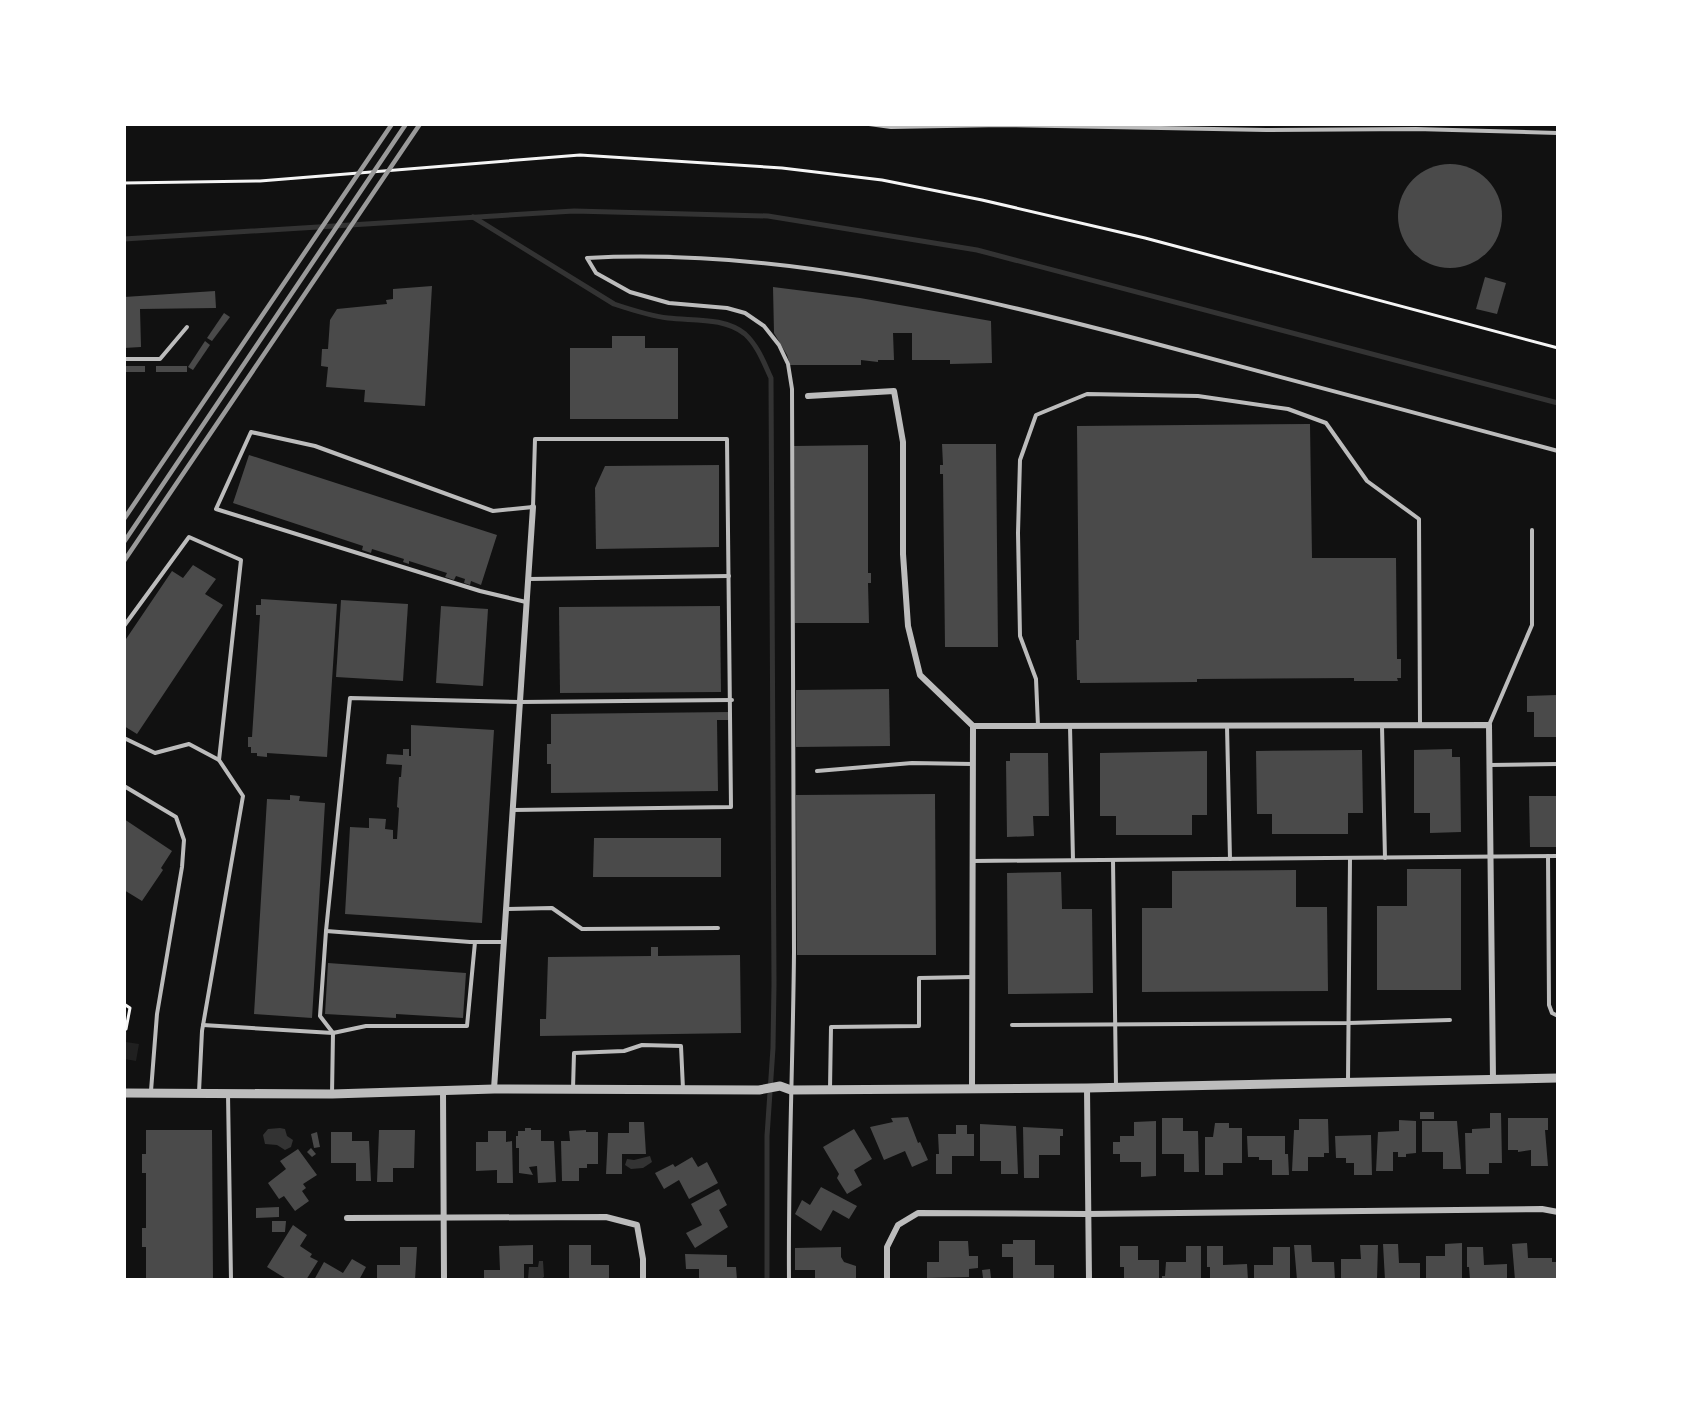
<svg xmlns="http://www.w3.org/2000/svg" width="1682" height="1404" viewBox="0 0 1682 1404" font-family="Poppins,sans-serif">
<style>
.green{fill:#202020}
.water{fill:#333}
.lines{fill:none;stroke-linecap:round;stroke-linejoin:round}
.stream{stroke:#333;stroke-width:5}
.building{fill:#4a4a4a}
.path{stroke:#f5f5f5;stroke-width:3}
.service{stroke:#bcbcbc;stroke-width:4}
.minor{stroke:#bcbcbc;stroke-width:6}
.tertiary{stroke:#bcbcbc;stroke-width:9}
.rail{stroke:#9a9a9a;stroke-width:4.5}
</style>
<rect width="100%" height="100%" fill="#111"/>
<polygon class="green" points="125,1031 127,1032 126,1042 139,1044 136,1061 125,1059"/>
<g class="water">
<polygon points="280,1128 285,1129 287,1136 293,1140 291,1147 285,1150 277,1145 265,1144 263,1135 268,1129"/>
<polygon points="650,1156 652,1162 643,1168 631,1169 625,1165 627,1159 634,1160"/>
<polygon points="539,1261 543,1261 544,1277 541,1279 528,1279 529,1267 538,1267"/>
</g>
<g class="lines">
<g class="stream">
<path d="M473 217 614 304C632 310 650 316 668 318 693 321 724 317 745 334 758 346 764 363 771 378L774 984 773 1048 767 1136V1280"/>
<polyline points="124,239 574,211 768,216 977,250 1558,403"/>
</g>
</g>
<g class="building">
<circle cx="1450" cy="216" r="52"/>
<polygon points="1485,277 1506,283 1497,314 1476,309"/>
<polygon points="432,286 425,406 364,402 365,390 326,387 328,367 321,366 322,349 328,349 330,320 337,309 387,304 386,300 393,299 393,289"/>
<polygon points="773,287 860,298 991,321 992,363 950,364 950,360 912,360 912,333 893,333 894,360 878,360 878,362 861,360 861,365 790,365 787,355 774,333"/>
<polygon points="215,291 216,308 140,309 141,347 124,348 124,297"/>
<polygon points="224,313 230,317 212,341 207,338"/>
<polygon points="612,336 645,336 645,348 678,348 678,419 570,419 570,348 612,348"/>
<polygon points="205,341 210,345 193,370 188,367"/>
<rect x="124" y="366" width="21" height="6"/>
<rect x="156" y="366" width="31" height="6"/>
<polygon points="1310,424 1312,558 1396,558 1397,659 1401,659 1401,678 1397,678 1398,681 1354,681 1354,678 1197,679 1197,682 1080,683 1080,680 1077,680 1076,640 1079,640 1077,426"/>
<polygon points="942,444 996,444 998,647 945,647 943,474 940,474 940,465 943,465"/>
<polygon points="868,445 868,573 871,573 871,583 868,583 869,623 795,623 794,446"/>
<polygon points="249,455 497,535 481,585 471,581 470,585 464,583 465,579 456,576 454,580 445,577 447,573 409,561 409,564 403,562 404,559 372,549 371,553 362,550 363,546 233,503"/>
<polygon points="719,465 719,547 596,549 595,488 605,466"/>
<polygon points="193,565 216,579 205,594 223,605 137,734 124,726 124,642 172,571 183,578"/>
<polygon points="261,599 337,604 327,757 267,753 267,757 257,756 257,753 251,753 251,747 248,747 248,737 252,737 260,615 256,615 256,605 261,605"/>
<polygon points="341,600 408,604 403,681 336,677"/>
<polygon points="441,606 488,609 483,686 436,683"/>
<polygon points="720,606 721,692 560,693 559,607"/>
<polygon points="889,689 890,746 796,747 796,690"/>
<polygon points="1557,695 1557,737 1534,737 1534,712 1527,712 1527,696"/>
<polygon points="730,712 730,720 717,720 718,791 551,793 551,764 547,764 547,744 551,744 551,714"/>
<polygon points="411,725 494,730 482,923 345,914 350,827 369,828 369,818 386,819 385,829 393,830 393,839 397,839 399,808 397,807 399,777 401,777 402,765 386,764 387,754 403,755 403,749 409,749 409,756 411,756"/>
<polygon points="1452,749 1452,757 1460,757 1461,832 1430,833 1430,813 1414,813 1414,750"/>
<polygon points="1362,750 1363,813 1348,813 1348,834 1272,834 1272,814 1257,814 1256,751"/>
<polygon points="1207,751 1207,815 1192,815 1192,835 1116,835 1116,816 1100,816 1100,753"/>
<polygon points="1010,753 1048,753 1049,816 1033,816 1034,836 1007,837 1006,761 1010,761"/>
<polygon points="935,794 936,955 797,955 796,795"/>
<polygon points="290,795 300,796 299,801 325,803 312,1018 254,1014 267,799 290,800"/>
<polygon points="1529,796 1557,796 1557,847 1530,847"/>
<polygon points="124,819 172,851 161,868 163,870 142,901 124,890"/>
<polygon points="594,838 721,838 721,877 593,877"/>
<polygon points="1407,869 1461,869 1461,990 1377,990 1377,906 1407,906"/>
<polygon points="1296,870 1296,907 1327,907 1328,991 1142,992 1142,908 1172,908 1172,871"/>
<polygon points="1061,872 1062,909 1092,909 1093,993 1008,994 1007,873"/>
<polygon points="651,947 658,947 658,956 740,955 741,1033 540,1036 540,1019 546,1019 548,957 651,956"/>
<polygon points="328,963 466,973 463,1018 396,1014 396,1018 325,1014"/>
<rect x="1420" y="1112" width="14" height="7"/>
<polygon points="1490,1113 1501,1113 1502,1163 1489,1163 1489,1174 1466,1174 1465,1133 1472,1133 1472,1129 1490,1128"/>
<polygon points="908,1117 918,1143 920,1142 928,1160 912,1167 905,1151 884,1160 870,1127 893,1122 891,1118"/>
<polygon points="1162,1118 1183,1118 1183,1131 1198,1131 1199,1172 1184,1172 1184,1154 1162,1154"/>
<polygon points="1508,1118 1548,1118 1548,1130 1545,1130 1548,1166 1531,1166 1531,1150 1518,1152 1518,1150 1508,1150"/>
<polygon points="1299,1119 1328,1119 1329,1153 1324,1153 1324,1157 1308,1157 1308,1171 1292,1171 1294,1130 1299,1130"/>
<polygon points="1399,1120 1416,1121 1416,1153 1406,1154 1406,1157 1398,1157 1398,1152 1393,1152 1393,1171 1376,1171 1378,1132 1399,1131"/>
<polygon points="1156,1121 1156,1176 1141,1177 1141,1162 1120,1162 1120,1154 1113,1154 1113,1142 1120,1142 1120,1136 1134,1136 1134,1122"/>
<polygon points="1422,1121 1457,1121 1461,1169 1443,1169 1443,1152 1422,1152"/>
<polygon points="629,1122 644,1122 646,1154 622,1154 622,1174 606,1174 608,1133 629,1133"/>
<polygon points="1215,1123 1229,1123 1229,1128 1242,1128 1242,1163 1223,1163 1223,1175 1205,1175 1205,1137 1213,1137"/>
<polygon points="980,1124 1016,1126 1018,1174 1001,1174 1001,1161 980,1161"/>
<polygon points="956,1125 967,1125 967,1134 974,1134 974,1156 952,1156 952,1174 936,1174 936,1154 939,1154 938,1134 956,1134"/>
<polygon points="1023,1127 1063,1129 1063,1136 1060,1136 1060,1155 1039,1155 1039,1178 1024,1178"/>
<polygon points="525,1128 531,1128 531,1130 541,1130 541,1141 554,1141 556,1182 538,1183 537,1166 529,1167 533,1175 519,1173 519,1148 516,1148 516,1136 518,1136 518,1131 525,1131"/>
<polygon points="854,1129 872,1159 854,1170 862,1185 847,1194 837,1178 839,1174 823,1147"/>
<polygon points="146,1130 212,1130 213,1280 146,1280 146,1247 142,1247 142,1228 146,1228 146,1173 142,1173 142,1154 146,1154"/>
<polygon points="379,1130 415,1130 414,1168 393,1168 393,1182 377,1182"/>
<polygon points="586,1130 586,1132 598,1132 598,1164 587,1164 587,1168 579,1168 579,1181 562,1181 561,1141 570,1141 569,1131"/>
<polygon points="488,1131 506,1131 506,1142 512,1141 513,1183 497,1183 497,1170 476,1171 476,1142 488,1142"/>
<polygon points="317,1132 320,1147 314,1148 311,1134"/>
<polygon points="331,1132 352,1132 352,1141 369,1141 371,1181 356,1181 356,1163 331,1163"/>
<polygon points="1371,1135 1372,1175 1354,1175 1354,1163 1346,1163 1346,1158 1336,1158 1335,1136"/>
<polygon points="1247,1136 1285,1136 1285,1154 1288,1154 1289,1175 1272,1175 1272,1160 1259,1160 1259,1157 1248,1157"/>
<polygon points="311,1148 316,1154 312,1157 307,1152"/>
<polygon points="298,1149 317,1175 303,1184 306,1188 302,1191 309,1201 295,1211 284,1196 279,1199 268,1183 286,1169 280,1161"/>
<polygon points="692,1157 698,1167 707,1162 718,1183 689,1199 679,1180 664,1189 655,1173 673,1164 675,1167"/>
<polygon points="821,1187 857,1206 849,1219 833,1210 821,1231 795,1214 802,1200 810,1205"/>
<polygon points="719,1189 727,1205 719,1210 728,1227 695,1248 686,1233 702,1225 691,1204"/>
<polygon points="279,1207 279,1217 256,1218 256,1208"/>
<polygon points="272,1221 286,1221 285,1232 272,1232"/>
<polygon points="293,1225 307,1235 300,1246 312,1254 310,1257 318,1261 306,1280 288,1280 267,1267"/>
<polygon points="1013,1240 1035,1240 1035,1265 1054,1265 1054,1280 1013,1278 1013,1257 1002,1257 1002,1244 1013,1244"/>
<polygon points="939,1241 968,1241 969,1256 978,1256 978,1268 969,1269 969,1277 927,1278 927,1262 939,1262"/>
<polygon points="1462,1243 1462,1280 1426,1280 1426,1256 1445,1256 1445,1244"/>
<polygon points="1527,1243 1528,1258 1552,1258 1552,1262 1557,1262 1557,1280 1515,1280 1512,1244"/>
<polygon points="1383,1244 1398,1244 1399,1263 1420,1263 1420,1280 1385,1280"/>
<polygon points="533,1245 533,1264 524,1264 524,1280 484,1280 484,1270 500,1270 499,1246"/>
<polygon points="569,1245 591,1245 591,1265 609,1265 609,1280 569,1280"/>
<polygon points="1294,1245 1311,1245 1312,1262 1334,1262 1335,1280 1297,1280"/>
<polygon points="1360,1245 1378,1245 1377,1280 1341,1280 1341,1259 1361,1259"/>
<polygon points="1120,1246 1138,1246 1138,1260 1159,1260 1159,1280 1124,1280 1124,1267 1120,1267"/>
<polygon points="1186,1246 1201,1246 1201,1280 1162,1280 1162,1276 1165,1276 1166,1262 1186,1262"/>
<polygon points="1207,1246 1223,1246 1223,1265 1247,1264 1248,1280 1210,1280 1210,1267 1207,1267"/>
<polygon points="400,1247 417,1247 415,1280 377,1280 377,1265 400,1265"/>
<polygon points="841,1247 841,1257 844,1262 856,1266 856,1280 815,1280 815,1270 795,1270 795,1248"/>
<polygon points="1273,1247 1290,1247 1290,1280 1254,1280 1254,1265 1273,1265"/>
<polygon points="1467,1247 1483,1247 1484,1265 1507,1264 1507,1280 1470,1280 1469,1267 1467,1267"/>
<polygon points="685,1254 727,1255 727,1267 736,1267 737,1280 699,1280 699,1269 686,1269"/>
<polygon points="352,1259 366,1267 359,1280 314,1280 324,1262 343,1273"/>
<polygon points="990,1269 991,1278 983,1278 982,1270"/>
</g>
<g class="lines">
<g class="path">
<polyline points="124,183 260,181 580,155 782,168 882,180 982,200 1145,238 1558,348"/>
<polyline points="124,1004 130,1008 126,1029"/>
</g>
<g class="service">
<polyline points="869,124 891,127 1002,125 1266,130 1416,129 1558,133"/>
<polyline points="124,359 160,359 187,327"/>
<polyline points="529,579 729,576"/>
<polyline points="124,626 189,537 241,560 219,760"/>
<polyline points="1489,725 1532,625 1532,530"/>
<polyline points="1038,726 1036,679 1020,636 1018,533 1020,460 1036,415 1087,394 1198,396 1288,409 1326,423 1367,481 1419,519 1420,725"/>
<polyline points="1070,726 1073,860"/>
<polyline points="1227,726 1230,859"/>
<polyline points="1382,726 1385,858"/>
<polyline points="124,738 155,753 189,744 219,760 243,796 202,1031 199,1092"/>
<polyline points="1490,765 1558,764"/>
<polyline points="817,771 912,763 973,764"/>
<polyline points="124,786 176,817 184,840 182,867 157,1014 151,1091"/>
<polyline points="513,810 731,807 727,439 535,439 533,507 493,511 315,446 251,432 216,509 480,591 526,602"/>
<polyline points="1548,856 1549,1005 1552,1013 1558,1016"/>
<polyline points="1113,860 1116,1086"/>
<polyline points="973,861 1558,856"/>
<polyline points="507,909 552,908 582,929 718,928"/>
<polyline points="326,931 320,1016 333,1033 332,1094"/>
<polyline points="504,942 470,942 326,931 350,698 520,702 732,700"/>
<polyline points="203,1025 333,1033 366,1026 467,1026 475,942"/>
<polyline points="1012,1025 1349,1023 1450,1020"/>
<polyline points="1348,1081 1350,858"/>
<polyline points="573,1089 574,1053 624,1051 642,1045 681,1046 683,1089"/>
<polyline points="830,1089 831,1027 919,1026 919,978 972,977"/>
<polyline points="228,1094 231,1280"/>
<path d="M789 1280C788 1170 793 1061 794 952 794 764 792 577 792 389L788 364 779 345 764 326 745 313 727 308 669 303 630 292 596 273 587 258C775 248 957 292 1138 339 1278 375 1418 413 1558 451"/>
</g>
<g class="minor">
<polyline points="808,396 894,391 903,442 903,554 908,626 920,675 973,726"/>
<polyline points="1087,1088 1089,1280"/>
<polyline points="494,1089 533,507"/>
<polyline points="972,1089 973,726 1489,725 1493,1079"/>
<polyline points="443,1091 444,1280"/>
<polyline points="347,1218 606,1217 637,1225 643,1259 643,1280"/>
<polyline points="887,1280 887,1247 898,1225 918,1213 1087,1214 1542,1209 1558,1212"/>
</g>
<polyline class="tertiary" points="124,1093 332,1094 494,1089 759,1090 780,1086 791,1090 1087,1088 1558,1078"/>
<g class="rail">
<polyline points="124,519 392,124"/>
<polyline points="124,542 406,124"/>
<polyline points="124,561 420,124"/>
</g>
</g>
<rect width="1682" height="1404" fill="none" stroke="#ffffff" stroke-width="252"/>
</svg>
